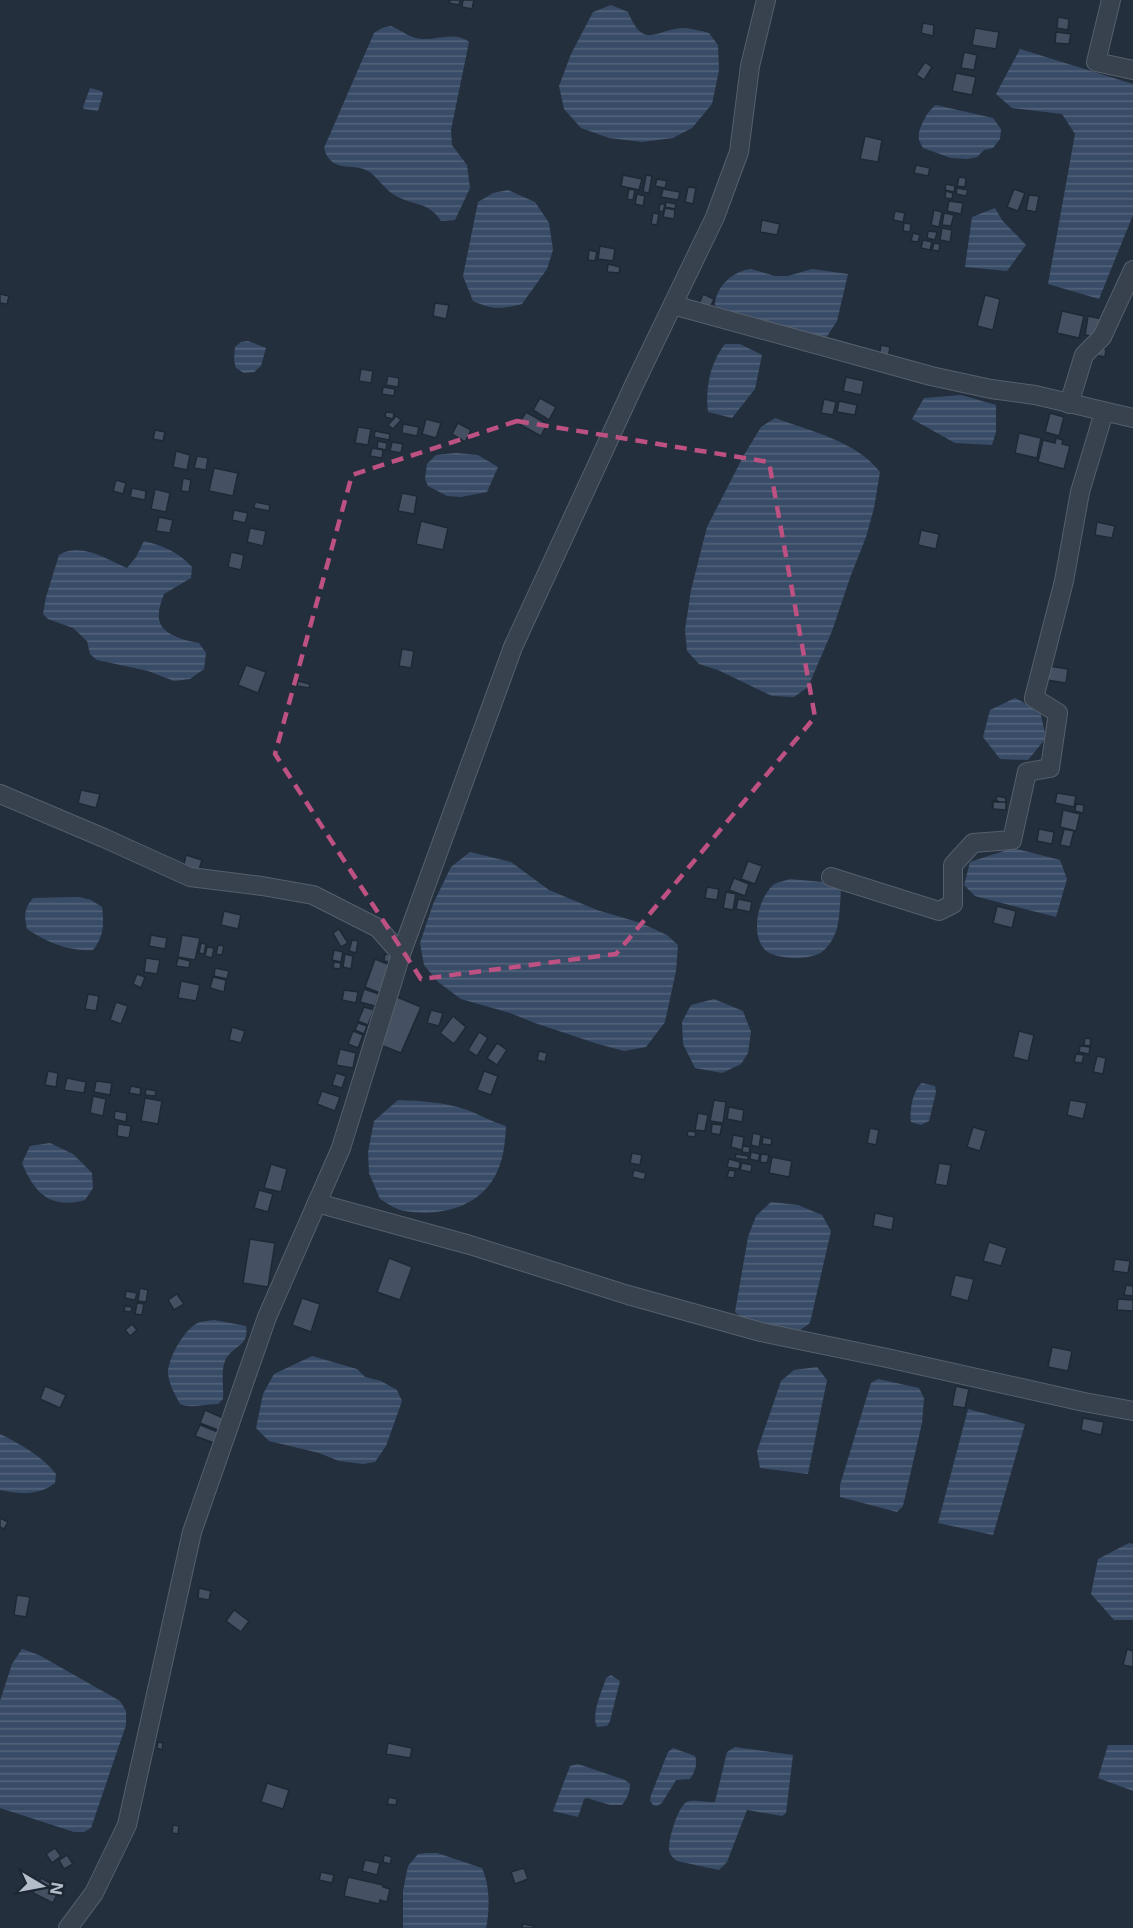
<svg xmlns="http://www.w3.org/2000/svg" width="1133" height="1928" viewBox="0 0 1133 1928" font-family="Inter,sans-serif">
<style>
.water{fill:url(#water-rules)}
.building{fill:#455162;stroke:#1f2835;stroke-width:1.5}
.lines{fill:none;stroke-linecap:round;stroke-linejoin:round}
.minor-casing{stroke:#565f6c;stroke-width:20}
.minor{stroke:#38414e;stroke-width:18}
.marked{fill:none;stroke:#bd5182;stroke-width:4.5;stroke-dasharray:12 8;stroke-linejoin:round}
</style>
<defs>
<pattern id="water-rules" width="6" height="5" patternUnits="userSpaceOnUse" patternTransform="scale(1.5)"><rect width="6" height="5" fill="#394c67"/><path d="M0 2.5h6" fill="none" stroke="#53647b"/></pattern>
</defs>
<rect width="100%" height="100%" fill="#242f3e"/>
<g class="water">
<path d="M611 5 628 12C645 52 655 28 686 28 693 29 702 31 709 33L718 45 719 70 712 104 692 128 673 138 642 142 609 138 581 128 564 109 559 86 571 54 593 12Z"/>
<path d="M391 26C401 30 411 39 422 39 438 40 455 31 469 42L451 130 452 145 467 165 470 188 455 220 441 221C427 199 410 207 390 192 383 186 377 178 370 172 353 161 331 175 324 148L374 33 382 28Z"/>
<polygon points="1020,49 1133,84 1133,215 1099,299 1048,284 1075,134 1062,114 1012,108 996,94"/>
<polygon points="90,88 101,91 103,93 98,111 84,109 83,107"/>
<path d="M936 105 993 118 1001 129 1000 139 993 148 984 150 977 157 968 159 951 158 923 148C922 146 919 141 919 139 917 129 928 110 936 105Z"/>
<path d="M508 190 535 202 549 223 553 250 547 269 522 304C502 309 492 310 473 301L463 276 478 202 493 193Z"/>
<polygon points="995,208 1002,220 1026,245 1007,271 965,267 972,217"/>
<path d="M751 269 775 276H788L812 269 848 274 837 321 826 338 726 314 715 305C716 286 733 271 751 269Z"/>
<polygon points="248,341 266,348 261,366 254,372 244,373 236,368 234,360 235,347 241,342"/>
<path d="M725 344H740L762 355 755 389 732 418 708 412C705 389 710 363 725 344Z"/>
<polygon points="961,395 996,405 996,432 992,445 955,443 912,419 924,398"/>
<path d="M775 418C810 431 856 441 880 472L874 508 866 537 851 575 832 631 808 687 794 697 772 696 718 670 699 664 687 651 685 630 691 590 707 527 744 455 761 427Z"/>
<polygon points="456,453 478,455 498,467 487,492 461,497 447,496 428,486 425,479 427,464 436,455"/>
<path d="M144 541C164 546 178 552 192 567L191 578 164 594C162 600 159 607 159 613 156 634 183 640 199 643L206 653 204 669 190 679 174 681 148 671 97 660 90 654 87 641 73 628 48 619 43 614 46 597 59 555C81 542 106 559 127 568L136 557Z"/>
<polygon points="1015,698 1040,711 1046,738 1028,760 1000,759 983,737 990,710"/>
<polygon points="1013,848 1060,860 1067,879 1056,917 975,896 964,885 970,862"/>
<polygon points="470,852 511,862 549,890 597,910 641,923 667,935 678,945 676,971 665,1022 646,1047 624,1051 598,1044 535,1023 510,1013 461,999 438,982 424,965 420,943 433,904 451,867"/>
<path d="M790 879 833 883 841 890C840 902 840 926 834 936 832 941 827 948 823 951 812 961 776 960 765 950 750 934 758 899 773 885 777 882 785 881 790 879Z"/>
<path d="M79 897 91 900 102 907C104 924 104 936 93 950 70 952 46 942 27 929 24 915 24 909 33 898Z"/>
<polygon points="714,999 743,1011 751,1032 748,1053 741,1064 722,1073 695,1068 683,1044 682,1022 691,1005"/>
<path d="M922 1083 935 1086 936 1092 929 1121 921 1125 911 1122C909 1112 913 1089 922 1083Z"/>
<path d="M398 1100C421 1101 445 1102 467 1110 481 1115 492 1122 506 1126 505 1141 504 1158 497 1172 481 1207 441 1217 405 1211 396 1210 387 1203 380 1199L369 1173 368 1152 374 1121Z"/>
<path d="M50 1143 73 1154 92 1173 93 1188 85 1200C50 1209 35 1194 22 1163L30 1146Z"/>
<polygon points="771,1202 798,1205 822,1215 831,1231 810,1323 796,1333 741,1317 735,1312 748,1237 756,1216"/>
<path d="M214 1320 246 1326C250 1349 229 1345 224 1364 221 1375 224 1388 223 1399L218 1404C205 1404 192 1409 180 1404 175 1394 169 1385 168 1373 168 1358 185 1327 200 1322 204 1321 209 1321 214 1320Z"/>
<polygon points="312,1356 357,1369 365,1377 381,1381 397,1390 402,1401 386,1446 375,1462 363,1464 339,1461 319,1453 269,1441 256,1428 263,1394 274,1374"/>
<polygon points="817,1367 827,1380 808,1474 760,1468 757,1451 781,1381 794,1370"/>
<polygon points="878,1379 919,1388 924,1398 922,1423 903,1506 897,1512 840,1497 840,1485 871,1383"/>
<polygon points="968,1409 1025,1424 993,1535 938,1523"/>
<path d="M0 1434C20 1444 42 1456 56 1474L55 1483C39 1496 19 1494 0 1490Z"/>
<polygon points="1129,1543 1133,1544 1133,1620 1114,1620 1091,1594 1098,1559"/>
<polygon points="22,1649 39,1655 120,1701 126,1711 126,1725 91,1828 84,1832 74,1832 0,1808 0,1701 12,1664"/>
<path d="M611 1675 620 1681 610 1721 607 1726 597 1727C591 1713 602 1692 606 1678Z"/>
<polygon points="1108,1745 1133,1745 1133,1791 1098,1778"/>
<path d="M735 1747 793 1755 786 1813 782 1816 747 1810 727 1862 719 1870 677 1861C673 1858 670 1855 669 1850 668 1841 678 1805 687 1802 695 1799 706 1803 715 1802L727 1752Z"/>
<path d="M673 1748 695 1756C698 1764 695 1772 690 1779L676 1780 662 1803 657 1806 653 1805 650 1801 651 1795 668 1752Z"/>
<path d="M578 1764 625 1780 630 1784C630 1792 627 1799 622 1805H610L587 1798 584 1799 578 1817 553 1811 570 1766Z"/>
<path d="M428 1853H437L482 1868C490 1886 490 1909 486 1928H403V1891L408 1866 418 1854Z"/>
</g>
<g class="building">
<polygon points="450,0 460,0 459,5 449,3"/>
<polygon points="463,0 474,0 472,9 462,7"/>
<polygon points="1058,17 1069,19 1068,30 1057,28"/>
<polygon points="923,23 934,25 933,36 921,33"/>
<polygon points="975,28 999,32 996,49 972,45"/>
<polygon points="1056,32 1071,34 1069,44 1055,43"/>
<polygon points="964,52 977,55 974,70 961,68"/>
<polygon points="925,62 932,67 924,80 916,75"/>
<polygon points="956,73 976,77 972,95 952,91"/>
<polygon points="865,136 882,140 878,162 860,159"/>
<polygon points="916,165 930,168 928,176 914,173"/>
<polygon points="623,175 642,179 639,190 621,186"/>
<polygon points="646,175 652,176 649,193 643,192"/>
<polygon points="959,177 966,178 965,187 957,186"/>
<polygon points="657,179 667,181 665,188 655,186"/>
<polygon points="946,184 955,186 954,192 945,190"/>
<polygon points="688,187 696,188 693,204 685,202"/>
<polygon points="957,188 968,190 966,196 956,194"/>
<polygon points="629,189 635,190 633,200 627,199"/>
<polygon points="663,189 680,192 678,200 661,197"/>
<polygon points="1014,189 1025,193 1018,211 1007,207"/>
<polygon points="946,191 953,193 952,199 945,198"/>
<polygon points="637,194 645,196 643,206 635,204"/>
<polygon points="1029,195 1039,196 1036,212 1026,210"/>
<polygon points="949,201 963,203 961,214 947,211"/>
<polygon points="666,202 676,204 675,209 665,207"/>
<polygon points="660,204 665,204 663,212 659,211"/>
<polygon points="665,208 675,210 674,219 663,217"/>
<polygon points="934,210 942,212 939,227 931,225"/>
<polygon points="895,211 905,213 903,222 893,220"/>
<polygon points="653,213 659,214 657,225 651,224"/>
<polygon points="944,213 954,215 951,226 942,225"/>
<polygon points="762,220 780,224 777,235 760,232"/>
<polygon points="904,223 911,224 910,232 903,231"/>
<polygon points="942,228 952,230 950,242 940,240"/>
<polygon points="928,231 937,232 935,240 927,238"/>
<polygon points="913,233 920,235 918,242 911,241"/>
<polygon points="923,240 932,242 930,250 921,248"/>
<polygon points="934,243 940,244 939,251 932,250"/>
<polygon points="600,246 615,249 613,261 598,259"/>
<polygon points="589,250 597,252 595,261 588,260"/>
<polygon points="608,264 620,267 619,273 607,272"/>
<polygon points="0,294 9,296 7,304 0,303"/>
<polygon points="703,294 714,299 709,310 698,307"/>
<polygon points="985,295 1000,299 993,330 977,326"/>
<polygon points="435,303 449,305 446,319 433,316"/>
<polygon points="1062,311 1084,316 1079,338 1057,333"/>
<polygon points="1088,316 1102,319 1098,337 1085,335"/>
<polygon points="881,345 890,347 888,359 879,358"/>
<polygon points="1097,348 1106,349 1105,357 1095,355"/>
<polygon points="361,369 373,371 371,383 359,381"/>
<polygon points="388,376 399,378 398,387 386,385"/>
<polygon points="846,377 864,381 861,395 843,391"/>
<polygon points="383,387 395,389 394,396 382,394"/>
<polygon points="540,398 556,407 549,420 533,410"/>
<polygon points="824,399 836,402 833,415 821,413"/>
<polygon points="839,401 857,405 855,415 837,412"/>
<polygon points="386,412 394,413 393,419 385,417"/>
<polygon points="526,412 547,424 541,436 519,424"/>
<polygon points="1050,413 1064,417 1059,436 1045,432"/>
<polygon points="396,416 401,420 393,429 388,425"/>
<polygon points="426,419 441,423 436,438 422,434"/>
<polygon points="458,423 471,430 465,442 452,434"/>
<polygon points="403,424 419,427 417,436 402,433"/>
<polygon points="358,427 371,429 368,445 355,443"/>
<polygon points="155,430 165,432 163,441 153,439"/>
<polygon points="375,431 390,434 389,440 374,437"/>
<polygon points="1019,433 1041,438 1037,458 1015,453"/>
<polygon points="1056,438 1063,440 1062,444 1070,446 1064,469 1038,462 1043,440 1055,443"/>
<polygon points="378,441 387,443 386,450 377,448"/>
<polygon points="392,442 403,444 401,453 390,451"/>
<polygon points="372,448 383,450 382,458 370,456"/>
<polygon points="176,451 190,455 187,470 173,467"/>
<polygon points="197,456 208,458 206,470 194,468"/>
<polygon points="214,468 238,473 233,496 209,491"/>
<polygon points="183,478 191,480 189,492 181,491"/>
<polygon points="116,480 126,483 123,494 113,491"/>
<polygon points="132,488 146,491 145,500 130,497"/>
<polygon points="155,489 170,493 166,512 151,509"/>
<polygon points="402,493 417,496 414,514 398,511"/>
<polygon points="255,502 270,505 269,511 254,508"/>
<polygon points="234,510 248,513 245,523 232,520"/>
<polygon points="159,517 173,520 170,533 156,531"/>
<polygon points="421,521 448,528 443,550 416,544"/>
<polygon points="1097,522 1115,526 1112,538 1095,535"/>
<polygon points="250,528 266,531 263,546 247,542"/>
<polygon points="921,530 939,534 936,549 918,545"/>
<polygon points="231,552 244,555 241,570 228,567"/>
<polygon points="402,649 414,651 411,668 399,666"/>
<polygon points="246,665 266,672 258,693 238,685"/>
<polygon points="1049,666 1068,669 1066,683 1047,680"/>
<polygon points="298,681 310,684 309,688 297,686"/>
<polygon points="81,790 100,794 96,808 78,803"/>
<polygon points="1057,793 1076,796 1074,807 1055,803"/>
<polygon points="997,796 1006,798 1004,810 995,809"/>
<polygon points="993,800 998,801 997,808 992,808"/>
<polygon points="994,801 1006,803 1005,809 993,807"/>
<polygon points="993,802 1006,802 1006,810 993,809"/>
<polygon points="1076,804 1084,805 1083,813 1075,811"/>
<polygon points="1063,810 1080,814 1076,831 1060,827"/>
<polygon points="1039,829 1054,832 1052,844 1037,841"/>
<polygon points="1064,829 1074,831 1070,847 1060,845"/>
<polygon points="186,855 202,860 198,873 183,868"/>
<polygon points="748,861 762,866 755,884 741,879"/>
<polygon points="734,878 749,884 745,896 729,890"/>
<polygon points="707,887 719,889 717,900 705,898"/>
<polygon points="726,892 736,894 733,910 723,908"/>
<polygon points="738,899 752,902 750,912 736,909"/>
<polygon points="997,906 1016,911 1012,928 993,923"/>
<polygon points="224,911 241,915 238,929 221,925"/>
<polygon points="339,929 348,943 341,947 333,933"/>
<polygon points="151,935 167,938 165,949 149,946"/>
<polygon points="182,935 200,938 195,960 178,957"/>
<polygon points="352,940 358,941 356,953 349,951"/>
<polygon points="201,943 206,944 204,954 199,953"/>
<polygon points="218,945 224,946 222,955 216,954"/>
<polygon points="207,947 214,948 212,958 205,956"/>
<polygon points="334,950 343,952 341,962 332,960"/>
<polygon points="345,954 353,956 351,969 343,967"/>
<polygon points="385,954 392,955 390,962 384,961"/>
<polygon points="146,958 160,960 157,974 144,972"/>
<polygon points="178,958 190,961 189,968 176,966"/>
<polygon points="375,959 390,965 380,993 365,987"/>
<polygon points="334,962 341,963 340,969 333,968"/>
<polygon points="215,968 229,971 227,979 214,976"/>
<polygon points="137,974 145,977 141,988 133,984"/>
<polygon points="213,977 226,980 224,992 210,988"/>
<polygon points="181,981 200,985 196,1001 178,998"/>
<polygon points="364,989 379,994 375,1006 360,1002"/>
<polygon points="344,990 358,992 356,1003 342,1000"/>
<polygon points="88,994 99,996 96,1011 85,1009"/>
<polygon points="397,997 421,1007 401,1053 378,1044"/>
<polygon points="116,1002 128,1006 121,1024 110,1020"/>
<polygon points="364,1007 374,1010 368,1025 358,1021"/>
<polygon points="431,1010 443,1013 439,1026 427,1023"/>
<polygon points="453,1016 466,1027 454,1044 440,1033"/>
<polygon points="358,1023 367,1026 364,1034 355,1030"/>
<polygon points="232,1027 245,1031 241,1043 229,1040"/>
<polygon points="353,1031 363,1035 358,1048 348,1044"/>
<polygon points="1019,1031 1034,1035 1028,1061 1013,1057"/>
<polygon points="479,1032 488,1038 477,1056 468,1050"/>
<polygon points="1085,1038 1091,1039 1090,1046 1084,1045"/>
<polygon points="497,1043 507,1050 497,1065 487,1058"/>
<polygon points="1080,1046 1090,1047 1089,1054 1079,1052"/>
<polygon points="340,1049 356,1053 353,1068 336,1065"/>
<polygon points="539,1051 547,1053 545,1062 537,1060"/>
<polygon points="1076,1054 1084,1055 1082,1063 1074,1062"/>
<polygon points="1097,1056 1106,1058 1103,1074 1093,1072"/>
<polygon points="48,1071 58,1073 56,1087 45,1085"/>
<polygon points="484,1071 498,1076 491,1095 477,1090"/>
<polygon points="336,1073 346,1076 342,1088 332,1085"/>
<polygon points="67,1078 86,1082 84,1093 64,1090"/>
<polygon points="96,1081 112,1083 110,1095 94,1092"/>
<polygon points="131,1086 141,1088 140,1095 129,1093"/>
<polygon points="146,1089 156,1091 155,1096 145,1095"/>
<polygon points="322,1091 340,1097 335,1111 317,1104"/>
<polygon points="93,1096 106,1099 103,1116 90,1113"/>
<polygon points="145,1098 162,1101 158,1124 141,1121"/>
<polygon points="714,1100 726,1102 723,1123 710,1121"/>
<polygon points="1070,1100 1087,1103 1083,1119 1067,1115"/>
<polygon points="729,1107 744,1110 742,1122 727,1119"/>
<polygon points="115,1111 127,1113 126,1122 114,1119"/>
<polygon points="698,1113 708,1115 705,1131 695,1130"/>
<polygon points="118,1124 131,1126 129,1138 117,1136"/>
<polygon points="712,1124 722,1125 720,1135 711,1133"/>
<polygon points="973,1127 986,1131 980,1151 967,1147"/>
<polygon points="870,1128 879,1130 876,1145 867,1143"/>
<polygon points="688,1131 696,1132 695,1137 687,1136"/>
<polygon points="753,1133 761,1135 759,1147 751,1145"/>
<polygon points="733,1135 744,1137 742,1150 731,1147"/>
<polygon points="763,1137 772,1139 771,1145 762,1144"/>
<polygon points="743,1146 750,1147 749,1153 742,1152"/>
<polygon points="751,1152 760,1154 758,1161 750,1159"/>
<polygon points="632,1153 642,1155 640,1165 630,1163"/>
<polygon points="736,1154 748,1156 748,1160 735,1158"/>
<polygon points="761,1154 769,1155 767,1163 760,1162"/>
<polygon points="772,1157 792,1161 789,1177 769,1173"/>
<polygon points="729,1159 740,1162 739,1169 727,1167"/>
<polygon points="742,1163 752,1165 751,1172 740,1170"/>
<polygon points="939,1163 951,1165 947,1186 935,1184"/>
<polygon points="271,1164 287,1169 281,1192 264,1188"/>
<polygon points="634,1170 646,1173 644,1180 632,1177"/>
<polygon points="729,1170 735,1171 734,1178 727,1177"/>
<polygon points="259,1190 273,1194 268,1212 254,1208"/>
<polygon points="875,1213 894,1217 892,1230 873,1226"/>
<polygon points="250,1239 275,1243 268,1287 243,1283"/>
<polygon points="989,1242 1007,1248 1001,1266 983,1261"/>
<polygon points="389,1258 412,1267 400,1300 377,1292"/>
<polygon points="1115,1259 1130,1261 1128,1273 1113,1271"/>
<polygon points="955,1275 974,1279 968,1301 950,1296"/>
<polygon points="1126,1285 1133,1286 1133,1296 1124,1295"/>
<polygon points="140,1288 148,1290 146,1302 138,1301"/>
<polygon points="126,1291 137,1293 135,1300 125,1298"/>
<polygon points="177,1294 184,1304 174,1310 168,1300"/>
<polygon points="302,1298 320,1304 311,1332 292,1325"/>
<polygon points="1118,1299 1133,1300 1133,1311 1117,1310"/>
<polygon points="137,1303 144,1304 142,1315 135,1314"/>
<polygon points="125,1306 132,1307 131,1312 124,1311"/>
<polygon points="132,1324 137,1330 130,1336 125,1330"/>
<polygon points="1052,1347 1072,1351 1068,1371 1048,1367"/>
<polygon points="45,1386 66,1395 60,1408 40,1399"/>
<polygon points="956,1386 969,1389 965,1408 952,1406"/>
<polygon points="205,1410 223,1418 218,1430 200,1423"/>
<polygon points="1083,1418 1104,1422 1101,1435 1081,1430"/>
<polygon points="200,1425 218,1432 214,1443 195,1436"/>
<polygon points="0,1518 8,1522 4,1529 0,1527"/>
<polygon points="199,1588 211,1591 209,1600 198,1598"/>
<polygon points="17,1595 30,1597 26,1617 14,1615"/>
<polygon points="234,1610 249,1621 241,1632 226,1621"/>
<polygon points="1127,1649 1133,1651 1133,1667 1123,1665"/>
<polygon points="158,1742 163,1743 162,1750 157,1748"/>
<polygon points="388,1743 412,1748 410,1758 386,1754"/>
<polygon points="267,1783 289,1790 283,1809 261,1802"/>
<polygon points="389,1797 397,1799 396,1805 387,1804"/>
<polygon points="173,1825 179,1826 178,1834 172,1833"/>
<polygon points="55,1848 61,1856 52,1863 46,1854"/>
<polygon points="67,1855 73,1864 64,1869 59,1860"/>
<polygon points="384,1855 392,1857 390,1864 383,1862"/>
<polygon points="365,1860 380,1863 377,1875 362,1871"/>
<polygon points="524,1868 528,1879 515,1884 511,1872"/>
<polygon points="321,1872 334,1875 332,1883 319,1880"/>
<polygon points="348,1877 383,1885 383,1887 390,1889 387,1902 380,1900 379,1904 344,1896"/>
<polygon points="41,1878 60,1888 53,1903 33,1893"/>
<polygon points="523,1924 534,1926 533,1928 522,1928"/>
</g>
<g class="lines">
<g class="minor-casing">
<g id="minor">
<polyline points="1111,0 1096,62 1133,70"/>
<polyline points="673,305 931,376 991,389 1035,395 1133,418"/>
<polyline points="1069,404 1084,355 1102,337 1133,270"/>
<polyline points="0,794 104,838 190,877 262,886 313,895 378,928 401,954"/>
<polyline points="831,877 939,911 953,904 953,865 973,843 1012,840 1027,772 1050,768 1058,713 1034,698 1064,581 1080,492 1104,412"/>
<polyline points="317,1203 470,1245 628,1295 761,1332 887,1358 1084,1402 1133,1411"/>
<polyline points="68,1928 94,1893 127,1825 192,1532 267,1317 341,1148 401,954 513,647 634,385 715,217 739,152 750,66 766,0"/>
</g>
</g>
<use href="#minor" class="minor"/>
</g>
<path class="marked" d="M517 421 769 462 815 717 616 954 421 979 275 754 352 475Z"/>
<g transform="translate(42 1886) rotate(100)" stroke="#1d2633" stroke-width="4.5" paint-order="stroke">
<path d="M0-4.5L10 22L0 15L-10 22Z" fill="#b4bcc9"/>
<text y="-9" font-size="16" font-weight="bold" text-anchor="middle" fill="#b4bcc9">N</text>
</g>
</svg>
